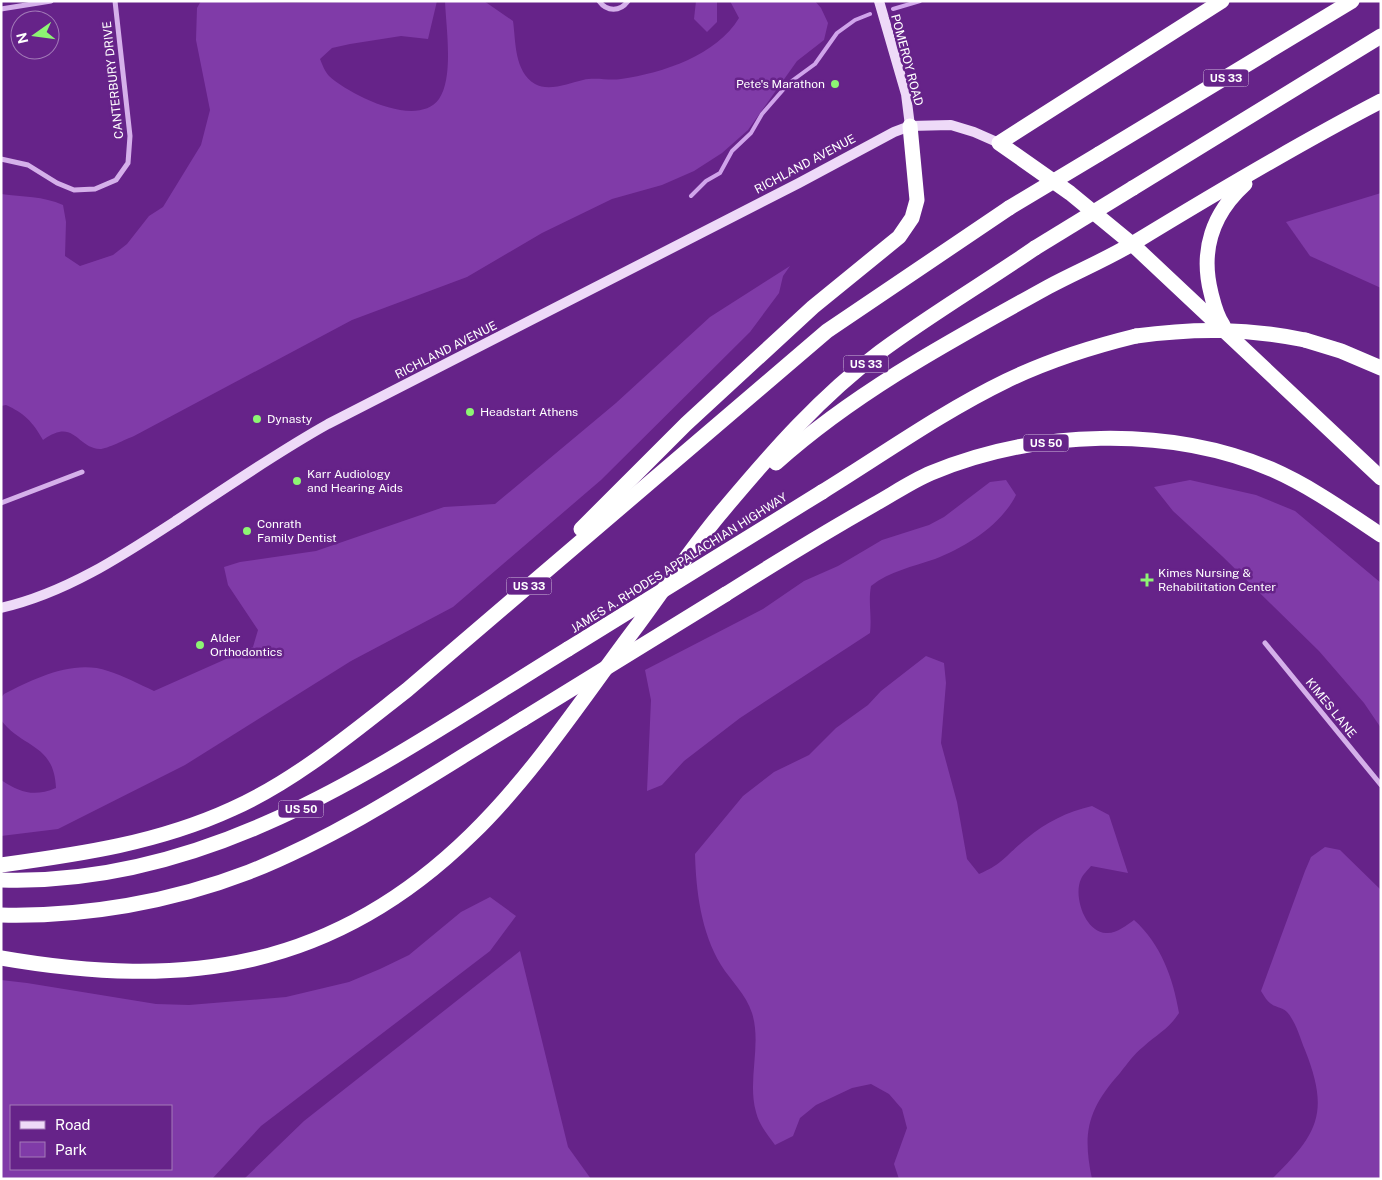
<svg xmlns="http://www.w3.org/2000/svg" width="1382" height="1180" viewBox="0 0 1382 1180" font-family="'Public Sans',sans-serif">
<style>
.green{fill:#803ba8;fill-rule:evenodd}
.lines{fill:none;stroke-linecap:round;stroke-linejoin:round}
.stream{stroke:#d0a4eb;stroke-width:4}
.street{stroke:#d5b0ea;stroke-width:5}
.secondary{stroke:#eedaf8;stroke-width:10}
.highway{stroke:#fff;stroke-width:15}
.highway-bridge{stroke:#fff;stroke-width:15}
.poi-dot{fill:#8df573;stroke:#662389;stroke-width:2}
.labels{text-anchor:middle;dominant-baseline:central;stroke-width:5;stroke-linejoin:round;paint-order:stroke}
.shield{fill:#662389;stroke:#d1bddc;stroke-width:1}
.shield-label{font-size:11px;font-weight:bold;fill:#fff}
.street-label{font-size:12px;fill:#fff;stroke:#662389}
.poi-label{font-size:12px;fill:#fff;stroke:#662389;text-anchor:start}
</style>
<rect width="100%" height="100%" fill="#662389"/>
<g class="green">
<path d="M201 1 292 3 437 1 428 39 401 36 350 44 332 48 320 59C322 64 325 72 329 76 350 95 417 129 439 99 454 77 446 27 445 1H484L513 21C516 42 514 71 535 84 549 92 569 83 583 80 596 77 609 81 621 79 663 73 717 55 739 18L730 1H815L821 8 828 23 824 40 797 61 748 130 722 153 694 171 662 185 612 199 542 233 467 277 352 320 134 436C126 439 107 449 100 449 76 448 75 417 43 440 33 422 24 413 6 405L1 406V194C23 197 43 196 63 205L66 222 65 256 80 266 113 255 127 244 149 216 163 207 201 145 210 110 196 40 197 8Z"/>
<polygon points="696,1 717,1 717,22 707,32 694,19"/>
<polygon points="1381,193 1381,288 1310,256 1286,222"/>
<path d="M790 266 783 276 779 293 750 332 601 480 453 607 351 661 185 765 58 829 1 836V780C21 793 34 797 56 788 54 743 23 749 1 720V698L4 694C34 679 73 659 108 671 124 676 139 684 154 691L253 647 258 630 228 585 224 567 240 562 316 551 444 507 495 504 616 403 710 317Z"/>
<path d="M1006 480 1016 495C1001 525 966 547 935 559 912 567 890 571 871 586 868 602 872 616 870 633L740 718 684 761 662 785 647 791 651 700 645 670 763 609 804 581 838 566 882 540 929 525 944 517 990 482Z"/>
<polygon points="1190,480 1256,495 1295,511 1381,583 1381,728 1364,703 1319,651 1222,556 1173,511 1154,487"/>
<path d="M926 656 944 663 946 683 941 743 957 802 967 859 979 874C1003 864 1007 854 1026 839 1046 822 1067 812 1092 806L1109 815 1128 873 1091 866C1088 870 1083 874 1081 879 1073 896 1085 932 1106 933 1116 934 1127 925 1134 920 1161 944 1173 978 1179 1013 1168 1030 1157 1034 1143 1047 1134 1054 1127 1064 1120 1073 1088 1109 1082 1132 1092 1179H899L894 1164 907 1128 902 1109 889 1094 871 1084 852 1088 816 1105 800 1118 793 1136 775 1145C768 1135 759 1125 756 1112 747 1080 762 1045 752 1013 746 994 731 981 721 965 701 932 696 891 695 854L743 796 774 772 809 755 836 728 868 705 881 691Z"/>
<path d="M1325 847 1340 850 1381 890V1179H1272C1318 1134 1330 1113 1305 1050 1300 1038 1296 1022 1287 1012 1282 1007 1274 1007 1270 1003 1266 1000 1263 994 1261 991L1305 871 1311 857Z"/>
<path d="M490 897 516 916 490 951 261 1126 212 1179H1V980L27 983 156 1004 189 1005 286 997 349 982 380 969 409 955 461 912ZM11 1106H171V1169H11Z"/>
<polygon points="520,951 568,1147 591,1179 244,1179 304,1121"/>
</g>
<g class="lines">
<g class="stream">
<polyline points="893,9 920,1"/>
<polyline points="691,196 706,181 720,173 732,151 751,133 762,114 789,83 815,64 837,33 855,20 870,14"/>
</g>
<g class="street">
<path d="M599 1C607 12 620 12 628 1"/>
<polyline points="1,9 51,1"/>
<polyline points="1,159 28,165 57,183 74,190 95,189 116,180 128,163 130,136 115,1"/>
<polyline points="1,503 82,472"/>
<polyline points="1265,643 1381,785"/>
</g>
<g class="secondary">
<polyline points="879,1 906,94 910,126"/>
<path d="M1 608C66 593 122 556 177 520 227 487 276 453 328 424L799 183 894 132 910 126 951 125 974 132 999 143"/>
</g>
<g class="highway">
<polyline points="1222,1 999,143 1070,193 1132,244 1381,478"/>
<polyline points="1099,154 1352,1"/>
<polyline points="1133,188 1381,36"/>
<path d="M1223 325C1216 315 1214 305 1211 293 1200 250 1213 213 1245 184"/>
<polyline points="1305,340 1341,351 1381,368"/>
<path d="M776 463C856 391 954 339 1048 287 1076 272 1105 260 1132 244 1214 194 1296 145 1381 101"/>
<path d="M822 492C882 455 942 412 1006 381 1047 361 1091 347 1136 336"/>
<polyline points="581,529 686,424 813,307 899,237 912,218 917,200 910,126"/>
<path d="M726 594C775 563 824 533 875 504 893 494 912 481 931 473 1034 430 1167 425 1271 469 1310 486 1345 511 1381 535"/>
<path d="M1 865C81 854 158 843 232 809 295 781 352 733 407 690L827 331 1009 208"/>
<path d="M1 880C218 887 392 757 568 649"/>
<path d="M1 915C85 917 171 902 249 872 347 833 434 773 523 719"/>
<path d="M1 958C185 990 333 970 471 835 534 774 584 696 637 626 666 587 693 545 725 508 772 452 821 396 880 352 930 315 984 283 1035 248"/>
</g>
<g class="highway-bridge">
<polyline points="1009,208 1099,154"/>
<polyline points="1035,248 1133,188"/>
<path d="M1136 336C1194 328 1247 328 1305 340"/>
<polyline points="568,649 822,492"/>
<polyline points="523,719 726,594"/>
</g>
</g>
<g class="poi-dot">
<circle cx="835" cy="84" r="5"/>
<circle cx="470" cy="412" r="5"/>
<circle cx="257" cy="419" r="5"/>
<circle cx="297" cy="481" r="5"/>
<circle cx="247" cy="531" r="5"/>
<path d="M1144.5 572.5h5v5h5v5h-5v5h-5v-5h-5v-5h5z"/>
<circle cx="200" cy="645" r="5"/>
</g>
<g class="labels">
<g class="shield">
<rect x="1203.5" y="69.5" width="45" height="17" rx="4"/>
<rect x="843.5" y="355.5" width="45" height="17" rx="4"/>
<rect x="1023.5" y="434.5" width="45" height="17" rx="4"/>
<rect x="506.5" y="577.5" width="45" height="17" rx="4"/>
<rect x="278.5" y="800.5" width="45" height="17" rx="4"/>
</g>
<g class="shield-label">
<text x="1226" y="78">US 33</text>
<text x="866" y="364">US 33</text>
<text x="1046" y="443">US 50</text>
<text x="529" y="586">US 33</text>
<text x="301" y="809">US 50</text>
</g>
<g class="street-label">
<text transform="translate(907 60) rotate(75)">POMEROY ROAD</text>
<text transform="translate(113 80) rotate(-96)">CANTERBURY DRIVE</text>
<text transform="translate(805 164) rotate(-28)">RICHLAND AVENUE</text>
<text transform="translate(446 350) rotate(-27)">RICHLAND AVENUE</text>
<text transform="translate(679 563) rotate(-32)">JAMES A. RHODES APPALACHIAN HIGHWAY</text>
<text transform="translate(1331 708) rotate(51)">KIMES LANE</text>
</g>
<g class="poi-label">
<text x="825" y="84" text-anchor="end">Pete's Marathon</text>
<text x="480" y="412">Headstart Athens</text>
<text x="267" y="419">Dynasty</text>
<text x="307" y="474">Karr Audiology<tspan x="307" dy="14">and Hearing Aids</tspan></text>
<text x="257" y="524">Conrath<tspan x="257" dy="14">Family Dentist</tspan></text>
<text x="1158" y="573">Kimes Nursing &amp;<tspan x="1158" dy="14">Rehabilitation Center</tspan></text>
<text x="210" y="638">Alder<tspan x="210" dy="14">Orthodontics</tspan></text>
</g>
</g>
<rect width="1382" height="1180" fill="none" stroke="#ffffff" stroke-width="5"/>
<rect x="10" y="1105" width="162" height="65" fill="#662389" stroke="#a37bb8"/>
<rect x="20" y="1121" width="25" height="8" fill="#eedaf8" stroke="#a37bb8"/>
<text x="55" y="1130" font-size="15" fill="#ffffff">Road</text>
<rect x="20" y="1142" width="25" height="15" fill="#803ba8" stroke="#a37bb8"/>
<text x="55" y="1155" font-size="15" fill="#ffffff">Park</text>
<g transform="translate(35 35) rotate(256)"><circle r="24" fill="#662389" stroke="#a37bb8"/>
<path d="M0-4L9 19L0 12L-9 19Z" fill="#8df573"/>
<text y="-8" font-size="14" font-weight="bold" text-anchor="middle" fill="#ffffff">N</text>
</g>
</svg>
